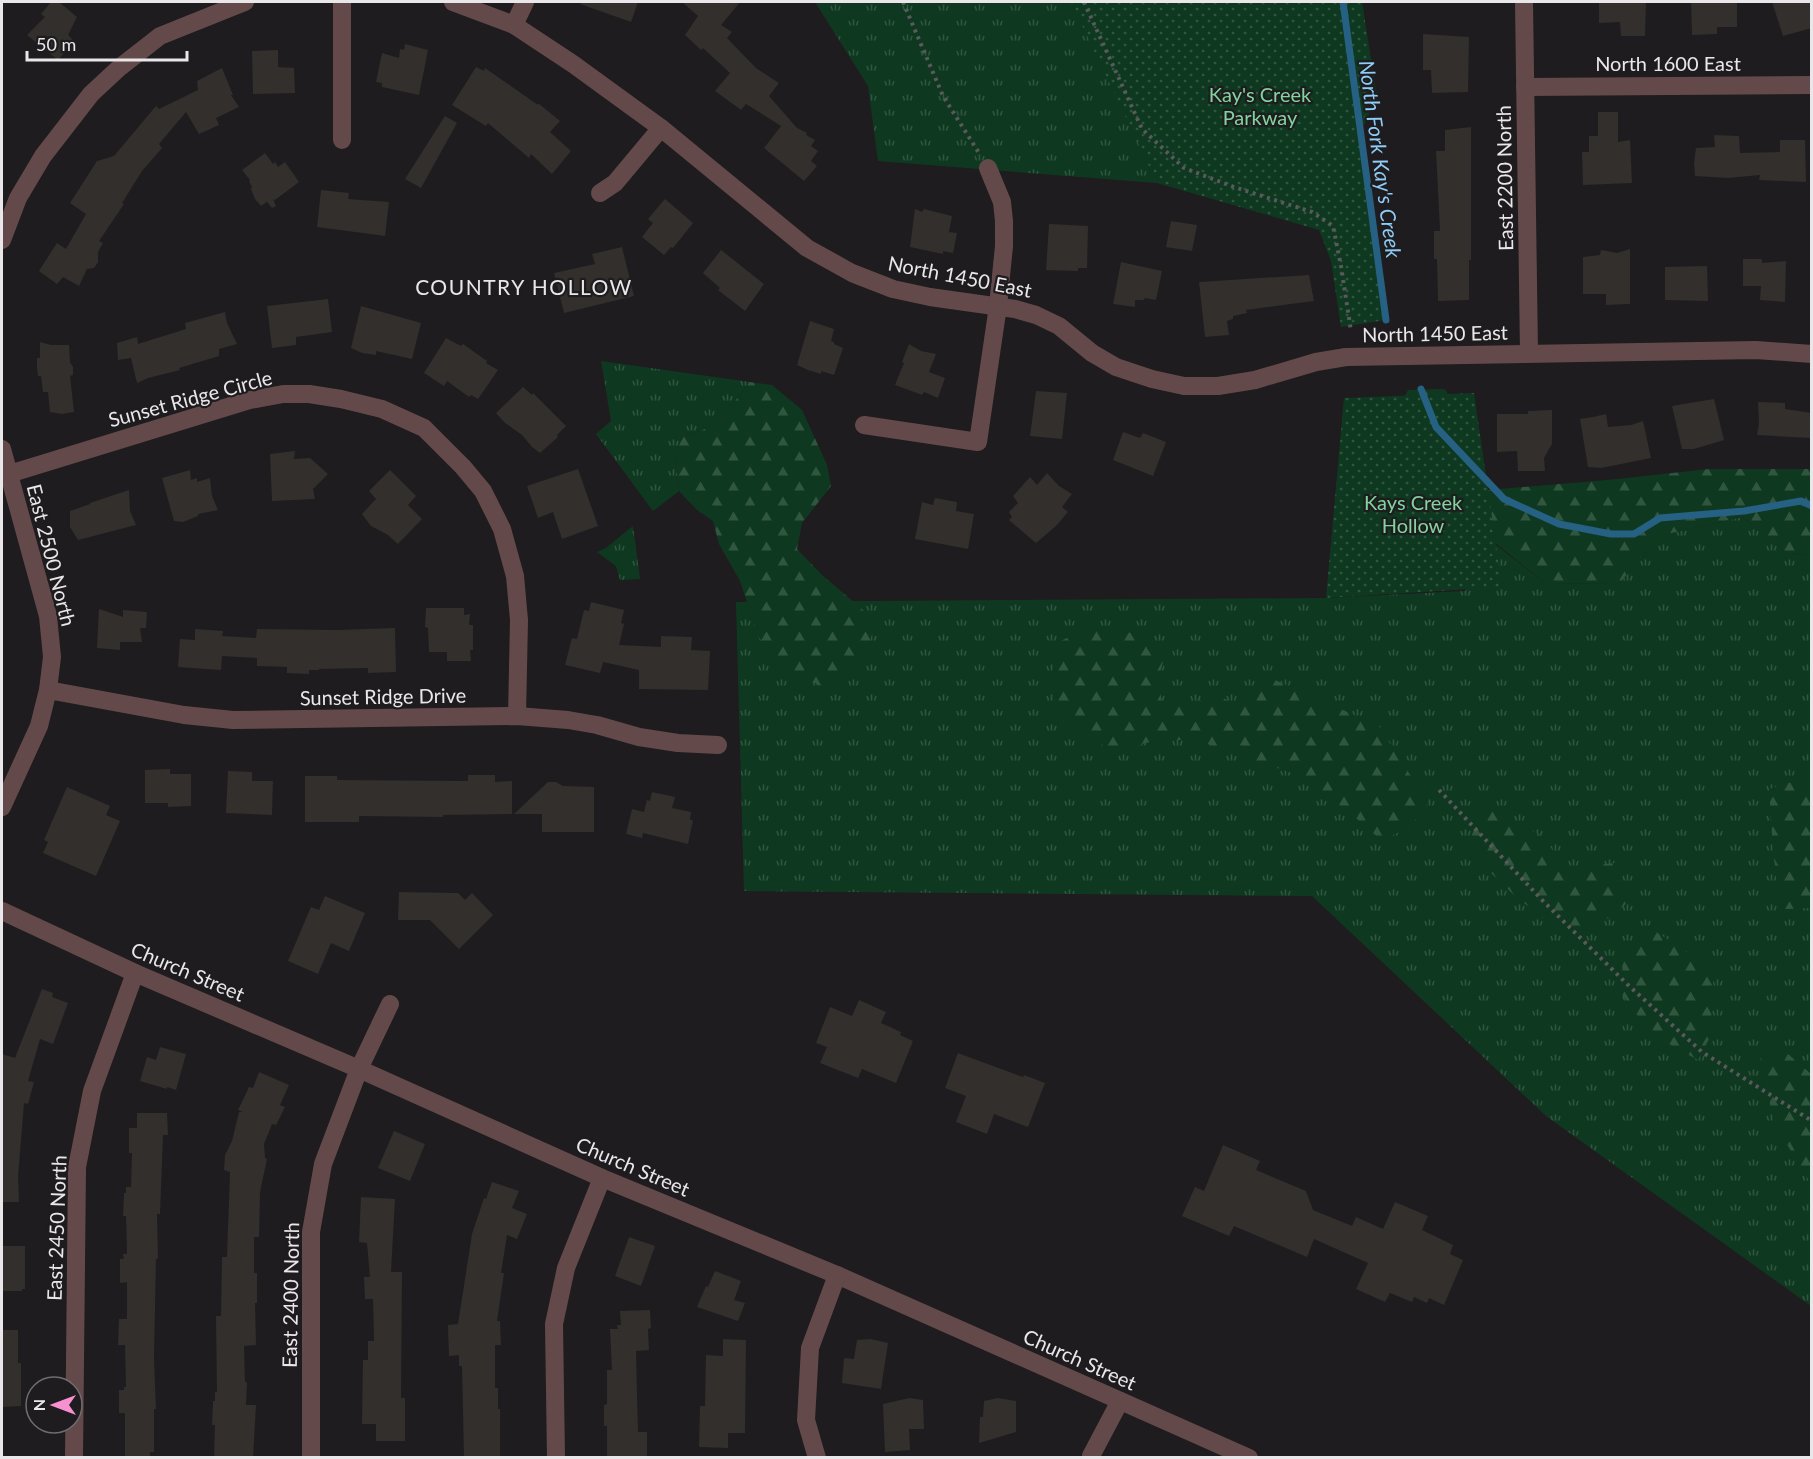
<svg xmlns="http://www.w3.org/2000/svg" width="1813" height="1459" viewBox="0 0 1813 1459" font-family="Lato,sans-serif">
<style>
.grass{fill:url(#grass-tufts)}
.forest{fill:url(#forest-firs)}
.park{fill:url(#park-dots)}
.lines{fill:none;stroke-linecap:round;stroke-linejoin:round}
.stream{stroke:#266082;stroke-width:7}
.building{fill:#322f2c}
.path{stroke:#5b595b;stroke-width:4;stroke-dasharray:3 4.5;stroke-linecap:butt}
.minor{stroke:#64494b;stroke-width:18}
.labels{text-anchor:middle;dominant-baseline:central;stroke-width:4.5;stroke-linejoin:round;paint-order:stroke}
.street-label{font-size:20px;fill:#e9e7e9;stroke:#1e1c1e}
.park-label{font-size:20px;fill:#81d49e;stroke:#1e1c1e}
.water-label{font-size:21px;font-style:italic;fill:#8dcdf8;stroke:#1e1c1e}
.neighbourhood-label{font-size:21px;letter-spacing:1.5px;fill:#e9e7e9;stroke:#1e1c1e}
</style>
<defs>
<pattern id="grass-tufts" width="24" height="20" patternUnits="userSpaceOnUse" patternTransform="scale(1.5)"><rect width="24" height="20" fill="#0e3920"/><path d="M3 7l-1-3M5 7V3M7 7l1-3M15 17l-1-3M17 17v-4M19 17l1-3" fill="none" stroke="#315640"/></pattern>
<pattern id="forest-firs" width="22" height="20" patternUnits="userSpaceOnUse" patternTransform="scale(1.5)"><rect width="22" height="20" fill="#0e3920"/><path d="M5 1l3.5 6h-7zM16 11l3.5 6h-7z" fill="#315640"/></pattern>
<pattern id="park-dots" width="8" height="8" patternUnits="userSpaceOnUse" patternTransform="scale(1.5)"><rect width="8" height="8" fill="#0e3920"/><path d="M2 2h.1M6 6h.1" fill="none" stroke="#315640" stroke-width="1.8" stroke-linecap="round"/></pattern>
</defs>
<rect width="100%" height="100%" fill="#1e1c1e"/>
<g class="grass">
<polygon points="815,2 1099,2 1153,125 1157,183 878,161 868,86"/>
<polygon points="601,361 750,382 724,415 703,430 681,437 676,459 679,491 653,511 596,434 611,421"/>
<polygon points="1743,517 1787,554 1811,555 1811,1306 1546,1116 1312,896 744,891 736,602 1326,598 1465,591 1496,545 1545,583 1619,584 1658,536"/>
<polygon points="633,526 640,579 620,580 616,566 597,552 606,548"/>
</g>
<g class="forest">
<polygon points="750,382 772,385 802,410 827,465 831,486 802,523 797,549 822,575 876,621 865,658 825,688 793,672 759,638 740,581 719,544 713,521 696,509 679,491 676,459 681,437 703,430 724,415"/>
<polygon points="1445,389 1466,429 1488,490 1608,480 1709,469 1811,469 1811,555 1787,554 1743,517 1658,536 1619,584 1545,583 1379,449 1408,390"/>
<polygon points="1087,628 1135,633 1165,654 1158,681 1163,707 1192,702 1217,695 1239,706 1252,690 1275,680 1379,726 1428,803 1409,828 1381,840 1348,811 1295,774 1202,742 1168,739 1145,743 1120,752 1073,733 1056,713 1051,677 1061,641"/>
<polygon points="1811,776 1811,908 1786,909 1780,907 1773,850 1769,789"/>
<polygon points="1482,805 1542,836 1567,869 1614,863 1627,903 1599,925 1557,929 1515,896 1489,871 1470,841"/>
<polygon points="1655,931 1714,970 1710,1037 1698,1060 1651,1034 1621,993 1623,959"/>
<polygon points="1759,1052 1788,1054 1811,1074 1811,1184 1774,1123"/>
</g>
<g class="park">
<polygon points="1071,2 1362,2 1377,97 1360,133 1386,320 1341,327 1331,261 1319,230 1157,183"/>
<polygon points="1474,393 1502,587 1326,598 1344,398"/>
</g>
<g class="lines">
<g class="stream">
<polyline points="1343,2 1386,320"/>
<polyline points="1421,389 1436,427 1504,499 1559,524 1611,534 1634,534 1660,518 1744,511 1801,501 1812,506"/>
</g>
</g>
<g class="building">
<polygon points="51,2 59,2 77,17 68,35 74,41 58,60 27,35 45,17 41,14"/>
<polygon points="581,2 638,2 631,22 580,4"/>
<polygon points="682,2 740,2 721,25 732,32 727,38 756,68 779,83 769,96 797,128 807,133 806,135 815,140 811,146 818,151 811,161 817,166 804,181 764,148 781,126 746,104 741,110 715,91 730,73 703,48 701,50 685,35 698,16"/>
<polygon points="1599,2 1646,2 1645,36 1621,36 1620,22 1599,23"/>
<polygon points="1691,2 1737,2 1737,27 1717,27 1717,34 1692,35"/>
<polygon points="1772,2 1812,2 1812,28 1783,36"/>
<polygon points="1423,34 1469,37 1468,92 1432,93 1431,70 1423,70"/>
<polygon points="405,44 428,50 419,95 382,87 382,83 376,82 382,53 399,58 400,49 404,50"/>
<polygon points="278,50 278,67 294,68 295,93 253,94 252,51"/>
<polygon points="476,67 484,71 485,68 538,105 538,103 560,121 550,132 571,151 552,174 531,154 529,158 488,123 486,126 452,105"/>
<polygon points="222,68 233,95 231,95 239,107 216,118 219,125 199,134 186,112 159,144 162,148 142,171 122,203 124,204 99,241 103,243 98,252 98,262 94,268 87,269 79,286 63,277 57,284 39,271 57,243 66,249 86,214 70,203 97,161 114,156 156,106 159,109 198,90 197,81"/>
<polygon points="1598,112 1618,112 1618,142 1630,140 1632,183 1583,185 1582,152 1589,152 1589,136 1598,136"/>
<polygon points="445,116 457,123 421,188 405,179"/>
<polygon points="1471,127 1471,260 1469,260 1469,300 1438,301 1437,259 1434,259 1434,231 1440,231 1436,151 1445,151 1445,130"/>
<polygon points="1714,135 1739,136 1740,153 1780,152 1780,140 1805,140 1806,182 1759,180 1760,175 1728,178 1695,176 1694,163 1696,148 1715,147"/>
<polygon points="265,153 273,164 275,162 278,167 285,162 299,182 275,200 273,199 276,206 272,208 267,202 261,206 255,199 251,189 252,187 249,181 250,180 242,170"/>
<polygon points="321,190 349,193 348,199 389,202 385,236 317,227"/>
<polygon points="665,199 693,223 673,248 671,247 664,255 642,237 653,223 648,219"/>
<polygon points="915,209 922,212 924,209 952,216 949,232 957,233 953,253 943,251 943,254 910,247"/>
<polygon points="1171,221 1197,225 1192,251 1166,247"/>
<polygon points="1049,224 1088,226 1087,268 1078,268 1078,271 1046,270"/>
<polygon points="622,247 634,296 564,313 554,273 595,264 592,254"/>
<polygon points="1630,249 1630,304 1606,305 1606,294 1583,294 1583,257 1600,255 1601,250 1617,253"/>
<polygon points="721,250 764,284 745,311 718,290 720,288 703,273"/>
<polygon points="1743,259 1762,259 1762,263 1786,261 1785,302 1760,300 1761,286 1743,286"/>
<polygon points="1121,262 1162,271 1156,300 1145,298 1144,300 1135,300 1135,307 1113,304"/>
<polygon points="1707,266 1708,301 1665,300 1665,267"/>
<polygon points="1309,275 1314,301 1246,310 1247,313 1233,316 1233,319 1227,321 1229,335 1205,337 1199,282"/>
<polygon points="328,299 332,332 296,337 296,345 272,348 267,306"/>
<polygon points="361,306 421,323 412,359 376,351 376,355 362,353 351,348"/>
<polygon points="225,312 227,323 237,344 219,349 219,356 179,368 180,370 148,378 137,383 131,358 118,360 117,343 137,337 138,344 186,329 185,323"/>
<polygon points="810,321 834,329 831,341 834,342 834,344 843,348 834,375 821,371 821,374 808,370 797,365"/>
<polygon points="446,338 461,346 463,344 487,361 486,363 498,370 478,399 471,395 469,397 447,381 444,386 424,373"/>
<polygon points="40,342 51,345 69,345 70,362 73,367 73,375 70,376 74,412 62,414 50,412 48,392 43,392 41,376 38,376 37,368 37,358 40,358"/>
<polygon points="909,344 921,351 936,354 929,372 945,378 938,398 924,392 922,395 895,385 904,363 902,362"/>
<polygon points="523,387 532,395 533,393 566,426 557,435 558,437 540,453 532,447 522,435 505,423 496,413"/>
<polygon points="1036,391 1067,393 1062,439 1030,436"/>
<polygon points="1714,399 1724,440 1694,449 1682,449 1672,406"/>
<polygon points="1758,402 1785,403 1785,409 1812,413 1812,438 1757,435 1759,423"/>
<polygon points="1552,410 1552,444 1544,458 1545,471 1518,471 1517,451 1497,452 1497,414 1528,414 1528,411"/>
<polygon points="1606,414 1608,427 1631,425 1643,421 1651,458 1601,468 1588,467 1580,419 1593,417"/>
<polygon points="1123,432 1140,438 1143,433 1166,442 1153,476 1113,460"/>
<polygon points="295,451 294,459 310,458 328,474 313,489 315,499 272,501 270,454"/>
<polygon points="578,469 598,526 562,539 553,512 538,518 527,486"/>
<polygon points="190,470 191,480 197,478 197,482 210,478 212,496 218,510 198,514 198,516 183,522 174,521 162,478"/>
<polygon points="390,470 416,496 408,505 422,519 398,544 388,535 371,526 362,514 376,499 369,491"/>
<polygon points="1047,473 1059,486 1072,494 1062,507 1068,512 1056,526 1036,543 1009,520 1012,517 1009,512 1018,503 1013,496 1030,477 1037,485"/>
<polygon points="129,490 130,511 136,525 78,540 70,527 70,511 90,504 90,503"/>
<polygon points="935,498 957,502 956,511 974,514 968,549 915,539 922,502 933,505"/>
<polygon points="591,602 624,610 621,623 624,624 619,645 661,647 661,636 692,637 691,650 710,651 708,690 639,689 639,670 603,662 600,673 565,665 572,638 577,639 584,610 589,611"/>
<polygon points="426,608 464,608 464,615 470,614 469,625 473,625 473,650 470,650 471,661 447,661 447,652 429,652 428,628 425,627"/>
<polygon points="99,609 123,617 123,610 147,612 146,628 140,628 142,642 120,642 120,650 97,648"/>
<polygon points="395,628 396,672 368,673 368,668 319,669 319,670 309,670 309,674 287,673 287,667 257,666 257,658 222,656 221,670 178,667 180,639 195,640 195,629 223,631 222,636 256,638 257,629 337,630"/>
<polygon points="170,769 170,774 191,774 191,806 168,807 168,803 145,803 145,770"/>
<polygon points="228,771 252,772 252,781 273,781 272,815 226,813"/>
<polygon points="468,775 495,775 495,782 512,781 512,814 443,815 443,817 359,816 359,822 305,822 305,776 337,776 337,780 468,781"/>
<polygon points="548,782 556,782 563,786 594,787 594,832 542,832 542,814 514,814"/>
<polygon points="67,787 110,806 106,815 120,821 96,876 43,853 48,842 44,840"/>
<polygon points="652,792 675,797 672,808 691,812 690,820 693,820 688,844 643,833 642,838 626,834 632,809 644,812 647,800 650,801"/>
<polygon points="399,892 458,893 465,900 472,893 493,915 459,949 430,920 398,920"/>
<polygon points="325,896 365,913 349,951 331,943 318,974 288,961 311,907 319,910"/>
<polygon points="42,989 53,993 52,997 68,1003 53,1044 40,1039 28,1081 34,1082 28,1104 24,1103 18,1177 19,1202 2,1202 2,1054 15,1058"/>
<polygon points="859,1000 886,1012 881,1023 901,1032 900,1035 913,1041 896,1083 862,1069 858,1078 820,1063 827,1047 816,1043 830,1007 852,1016"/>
<polygon points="160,1047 186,1054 176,1090 167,1087 167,1089 140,1081 147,1057 156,1060"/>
<polygon points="958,1053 1023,1077 1024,1075 1045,1083 1028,1127 994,1114 987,1134 956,1122 966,1096 945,1088"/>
<polygon points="259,1072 289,1085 280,1105 285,1107 276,1125 272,1124 264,1144 265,1158 267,1159 260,1192 259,1237 254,1237 254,1273 257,1273 257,1303 255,1303 256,1345 244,1346 245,1382 247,1382 246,1405 256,1405 253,1458 214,1458 215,1425 212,1425 213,1401 215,1401 215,1392 217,1392 216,1316 221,1316 222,1257 227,1257 230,1172 224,1170 225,1155 232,1141 239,1112 243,1112 238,1110 249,1087 253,1088"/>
<polygon points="137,1113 167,1113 168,1135 163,1135 160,1214 157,1214 158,1258 156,1259 154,1358 156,1409 154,1409 154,1452 150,1452 150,1458 125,1458 125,1413 119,1413 119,1390 124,1390 124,1387 126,1387 125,1345 118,1345 119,1319 127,1319 127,1282 120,1283 120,1259 124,1259 123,1254 127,1254 126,1216 123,1216 124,1193 126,1193 126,1187 131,1187 132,1153 129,1153 129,1128 137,1128"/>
<polygon points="394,1131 425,1144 410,1181 378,1168"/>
<polygon points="1223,1145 1260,1161 1256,1170 1306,1191 1313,1210 1352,1226 1356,1217 1383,1229 1395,1202 1428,1216 1422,1230 1453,1245 1450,1254 1463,1260 1444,1305 1429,1298 1427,1303 1414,1297 1412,1302 1390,1293 1385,1302 1356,1289 1368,1263 1314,1239 1307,1257 1234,1226 1229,1236 1182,1216 1195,1187 1204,1191"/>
<polygon points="492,1182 519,1191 512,1208 527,1214 517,1239 507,1235 501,1273 504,1273 497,1321 500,1321 501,1345 495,1345 495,1388 498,1388 498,1409 500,1409 500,1458 464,1458 462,1366 459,1366 459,1355 449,1356 448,1325 458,1324 472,1234 484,1198 486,1199"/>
<polygon points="361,1197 395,1199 391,1272 402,1272 401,1398 405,1398 405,1441 376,1441 376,1424 362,1424 363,1360 368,1360 368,1341 374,1341 373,1299 365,1299 364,1277 370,1277 367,1243 359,1242"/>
<polygon points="629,1237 655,1246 641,1286 615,1276"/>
<polygon points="2,1246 25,1246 25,1289 22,1289 22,1291 2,1291"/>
<polygon points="715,1271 741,1281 734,1300 745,1303 738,1321 697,1307 706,1286 708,1287"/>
<polygon points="650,1310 651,1328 648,1329 649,1350 636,1351 638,1432 647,1432 647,1458 607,1458 607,1426 604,1426 604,1405 607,1404 607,1370 612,1370 610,1329 618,1329 617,1325 621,1325 620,1311"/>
<polygon points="2,1330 18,1330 18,1363 21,1363 21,1406 2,1407"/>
<polygon points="723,1339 746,1340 745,1433 728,1433 728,1448 699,1447 700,1406 705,1406 706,1355 723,1356"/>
<polygon points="871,1339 888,1343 881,1389 842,1383 844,1358 854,1359 857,1340"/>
<polygon points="909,1398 923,1400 924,1429 909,1429 910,1450 885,1452 883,1404"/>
<polygon points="998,1398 1016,1401 1016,1432 979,1443 980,1417 983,1417 984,1401"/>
</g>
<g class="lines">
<g class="path">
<polyline points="903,2 943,96 979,153"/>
<polyline points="1084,2 1142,129 1184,168 1234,187 1312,212 1333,226 1341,266 1351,331"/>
<polyline points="1439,790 1543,901 1627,984 1702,1052 1812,1121"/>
</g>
<g class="minor">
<polyline points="342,2 342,140"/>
<polyline points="453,2 514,25 573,64 661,128 807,248 852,273 893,289 930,297 1015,309 1036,315 1059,326 1092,353 1116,367 1152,379 1184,386 1218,386 1255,380 1316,362 1346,357 1756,350 1812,354"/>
<polyline points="1524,2 1529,353"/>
<polyline points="514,25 525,2"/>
<polyline points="1525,87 1812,85"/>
<polyline points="600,193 615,183 661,128"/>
<polyline points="2,240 18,198 43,156 91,94 119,68 160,36 245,2"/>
<polyline points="864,425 978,442 998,306 1004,246 1004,221 1002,202 988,168"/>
<polyline points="2,449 48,616 52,657 48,690 39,726 2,807"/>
<polyline points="9,474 250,400 283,394 309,394 341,399 382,409 424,428 463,467 483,491 502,529 515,576 519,620 517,716"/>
<polyline points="48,690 184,715 233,720 517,716 568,720 597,725 639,737 678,743 718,745"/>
<polyline points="2,911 135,973 359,1069 602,1178 837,1275 1249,1458"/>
<polyline points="1091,1456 1120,1401"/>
<polyline points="74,1458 77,1167 92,1091 135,973"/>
<polyline points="311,1458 311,1232 323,1164 359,1069 390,1004"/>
<polyline points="556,1458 554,1324 566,1268 602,1178"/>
<polyline points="817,1458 806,1420 810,1348 837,1275"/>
</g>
</g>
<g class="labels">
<g class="street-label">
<text x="1668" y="63">North 1600 East</text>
<text transform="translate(1504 178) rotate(-91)">East 2200 North</text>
<text transform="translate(960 276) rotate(11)">North 1450 East</text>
<text transform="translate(1435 333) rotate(-1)">North 1450 East</text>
<text transform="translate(190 398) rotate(-15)">Sunset Ridge Circle</text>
<text transform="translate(52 555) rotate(76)">East 2500 North</text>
<text transform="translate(383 696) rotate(-1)">Sunset Ridge Drive</text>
<text transform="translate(188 971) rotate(23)">Church Street</text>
<text transform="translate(633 1166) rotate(23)">Church Street</text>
<text transform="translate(56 1228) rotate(-88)">East 2450 North</text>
<text transform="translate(290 1295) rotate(-89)">East 2400 North</text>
<text transform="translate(1080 1359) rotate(24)">Church Street</text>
</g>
<g class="park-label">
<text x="1260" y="94">Kay's Creek<tspan x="1260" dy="23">Parkway</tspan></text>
<text x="1413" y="502">Kays Creek<tspan x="1413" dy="23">Hollow</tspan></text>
</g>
<g class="water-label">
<text transform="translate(1381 159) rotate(82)">North Fork Kay's Creek</text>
</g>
<g class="neighbourhood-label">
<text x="524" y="286">COUNTRY HOLLOW</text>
</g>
</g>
<rect width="1813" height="1459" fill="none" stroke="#e9e7e9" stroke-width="6"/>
<g transform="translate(54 1405) rotate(270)"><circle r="28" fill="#1e1c1e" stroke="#6f6d6f" stroke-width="1.5"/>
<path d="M0-4.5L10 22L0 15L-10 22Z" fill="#f690d0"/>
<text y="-9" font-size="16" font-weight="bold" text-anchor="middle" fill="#e9e7e9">N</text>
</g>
<path d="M27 51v9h160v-9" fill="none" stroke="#e9e7e9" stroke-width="3"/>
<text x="36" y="51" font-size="18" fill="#e9e7e9" stroke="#1e1c1e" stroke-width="4.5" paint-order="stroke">50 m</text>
</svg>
